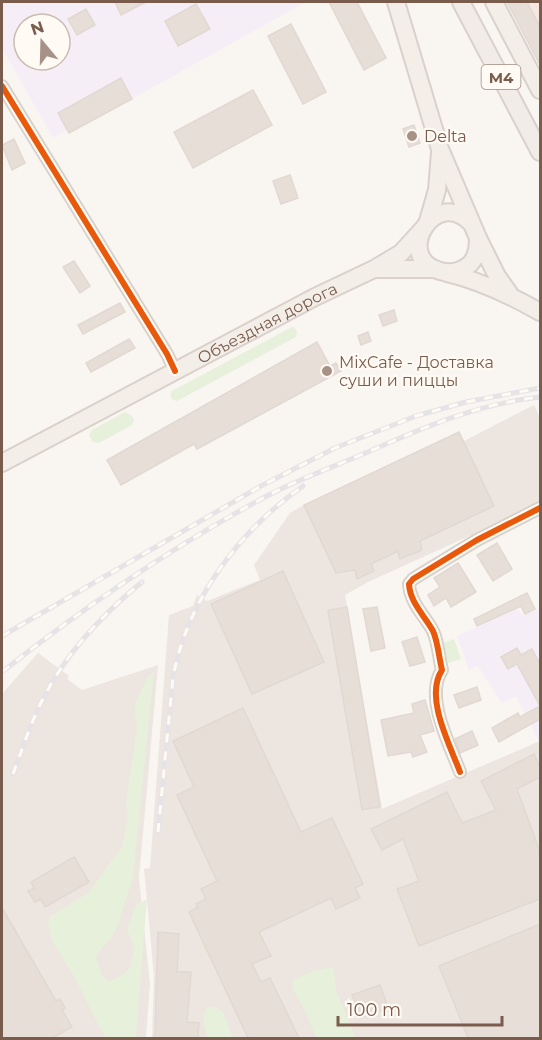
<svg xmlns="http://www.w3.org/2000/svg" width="542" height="1040" viewBox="0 0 542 1040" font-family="Montserrat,sans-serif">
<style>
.commercial{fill:#f6e8e1}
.industrial{fill:#ede5e0}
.education{fill:#f6eef6;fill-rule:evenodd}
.green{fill:#e7f0db}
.building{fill:#e6ded7;stroke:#e2d8d2;stroke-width:1.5}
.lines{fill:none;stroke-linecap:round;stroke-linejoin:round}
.minor-casing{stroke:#d7d1cb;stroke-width:14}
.primary-casing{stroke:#dad1cc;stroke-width:20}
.trunk-casing{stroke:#dad1cc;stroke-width:20}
.minor{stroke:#fefefd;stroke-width:10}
.primary{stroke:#f3eee8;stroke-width:16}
.trunk{stroke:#f2ece8;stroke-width:16}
.rail-casing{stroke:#e6e3e7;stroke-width:5}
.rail{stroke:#fffaf3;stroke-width:3;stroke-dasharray:9;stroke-linecap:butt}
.cycleway-casing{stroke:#fffaf3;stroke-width:10}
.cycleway{stroke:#e8590c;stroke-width:6}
.poi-dot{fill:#a69286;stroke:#fffaf3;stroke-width:2}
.labels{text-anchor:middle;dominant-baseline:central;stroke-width:4.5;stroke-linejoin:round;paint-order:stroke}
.shield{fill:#fffaf3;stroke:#a28b7f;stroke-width:1.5}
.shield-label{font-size:15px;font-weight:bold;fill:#7a5c4d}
.poi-label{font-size:16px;fill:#7a5c4d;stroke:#fffaf3;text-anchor:start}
.street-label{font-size:16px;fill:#7a5c4d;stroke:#fffaf3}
</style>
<rect width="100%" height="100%" fill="#f9f5f0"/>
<polygon class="commercial" points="507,2 540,2 540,65"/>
<g class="industrial">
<polygon points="534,405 540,418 540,504 368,582 345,595 382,809 540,741 540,1038 152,1038 154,976 144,869 150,868 169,615 193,606 197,595 207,601 260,580 254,565 290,513 304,505 459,432 464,441"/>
<polygon points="38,653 69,676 67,679 82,690 158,665 139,878 150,984 146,1038 2,1038 2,694"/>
</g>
<g class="education">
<path d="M2 2H306L132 99 69 133 67 130 53 138 2 48ZM24 24H60V60H24Z"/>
<polygon points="518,608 522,616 539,608 540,611 540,741 539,742 516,696 502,703 478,666 469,670 457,636"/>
</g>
<g class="green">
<polygon points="292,327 294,327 297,332 296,337 177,401 173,400 170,395 172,391"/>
<polygon points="125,412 131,415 134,420 132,425 99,443 93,442 89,435 92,430"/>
<polygon points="454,639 461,659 448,663 441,644"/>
<path d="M154 671 133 878 115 933 96 956 102 976 109 982 124 974 130 967 134 949 127 929 136 905 147 899 136 1036 134 1038H106C95 1020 87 1002 78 984 68 962 45 942 49 917L88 893 122 847 128 817 126 801 137 728 134 706 148 676Z"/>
<polygon points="333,967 336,990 356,1038 316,1038 305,1011 293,990 292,980 310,972"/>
<path d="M215 1007 223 1012 233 1038H208C205 1028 199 1018 207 1008Z"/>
</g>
<g class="building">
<polygon points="115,2 146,2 121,15"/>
<polygon points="329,2 357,2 386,58 364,70"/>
<polygon points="507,2 527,2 540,27 540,65"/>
<polygon points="196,4 210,29 178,46 165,21"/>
<polygon points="86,9 95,25 77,35 68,19"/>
<polygon points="291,24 326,92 303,104 268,36"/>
<polygon points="121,78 132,99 69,133 58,113"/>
<polygon points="253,90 272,125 193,168 174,132"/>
<polygon points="414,125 420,143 409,147 403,129"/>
<polygon points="14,139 25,163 12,170 2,145"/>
<polygon points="290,175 298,198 281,204 273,181"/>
<polygon points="74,261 90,286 80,293 63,267"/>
<polygon points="120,303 125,312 83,334 78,325"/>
<polygon points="394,310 397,321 383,326 379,315"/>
<polygon points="368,332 371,341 361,345 358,336"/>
<polygon points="129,339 135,348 91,372 86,363"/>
<polygon points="317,342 330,366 336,363 341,371 197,449 194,444 121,485 107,460"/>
<polygon points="459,432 494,506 420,541 422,550 400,559 398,551 371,564 374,571 357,579 355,570 336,573 304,505"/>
<polygon points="497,543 512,569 493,581 477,555"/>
<polygon points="458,563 476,592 451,607 446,598 434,606 428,595 440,587 434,578"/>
<polygon points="283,571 324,662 252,694 211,604"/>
<polygon points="527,593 535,609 525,614 521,606 477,626 474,619"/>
<polygon points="347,607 380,807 362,810 328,610"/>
<polygon points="377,607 385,648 371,651 363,609"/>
<polygon points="417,637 425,662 410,666 402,642"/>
<polygon points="517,648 521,655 532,649 540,664 540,719 499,742 492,728 518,713 520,717 540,706 517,664 508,669 501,657"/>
<polygon points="477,687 481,700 459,708 454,695"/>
<polygon points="425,700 434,731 420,735 427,752 413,757 411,752 388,756 381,720 414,713 412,704"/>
<polygon points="243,708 301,832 332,818 363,884 355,888 360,898 336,909 331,898 259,932 271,956 252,964 261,982 270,978 299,1038 248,1038 189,912 198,907 196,904 206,899 201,889 217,881 177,795 194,787 173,741"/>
<polygon points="472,731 478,745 460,753 455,739"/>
<polygon points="534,754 540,767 540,777 517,789 540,852 540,899 419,946 397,889 419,881 403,839 382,850 371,829 447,792 462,823 496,810 481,781"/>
<polygon points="74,857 89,882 45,907 41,899 35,902 28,891 34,888 31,882"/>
<polygon points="2,908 56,1001 60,999 65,1008 62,1010 72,1027 52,1038 2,1038"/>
<polygon points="540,924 540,1038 468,1038 439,966"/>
<polygon points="158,932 179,934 177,972 191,972 187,1022 199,1023 198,1038 155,1038"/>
<polygon points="380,985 388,1008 360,1018 352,995"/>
</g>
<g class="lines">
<g class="minor-casing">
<g id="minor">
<polyline points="2,86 167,354 175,371"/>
<path d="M460 772C450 745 424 697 442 670 439 658 438 642 433 631 425 616 410 603 409 584L413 579 477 540 540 508"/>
</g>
</g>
<g class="primary-casing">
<g id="primary">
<path d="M396 2 440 149 478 238C478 248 477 257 470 264 461 272 451 274 440 271 392 258 435 184 472 224"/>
<polyline points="494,2 540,90"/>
<polyline points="428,221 437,190 440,153"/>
<polyline points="478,238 497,276 509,293"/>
<polyline points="375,269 435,269"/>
<path d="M447 273C481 281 510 295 540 312"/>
<path id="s1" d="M2 463 315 297 374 269 401 253 422 230"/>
</g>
</g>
<g class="trunk-casing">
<polyline id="trunk" points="461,2 540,152"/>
</g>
<use href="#minor" class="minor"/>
<use href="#primary" class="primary"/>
<use href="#trunk" class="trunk"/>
<g class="rail-casing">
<g id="rail">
<polyline points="2,636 261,486 335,448 416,416 466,402 540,388"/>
<path d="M2 672C84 607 171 548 263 498 296 480 333 467 368 452 425 427 477 404 540 397"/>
<path d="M13 774C23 748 31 721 44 697 67 652 103 614 142 582"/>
<path d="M158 832 173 677C188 599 239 531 303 486"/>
</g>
</g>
<use href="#rail" class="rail"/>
<g class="cycleway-casing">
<g id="cycleway">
<polyline points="2,86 167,354 175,371"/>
<path d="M460 772C450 745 424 697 442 670 439 658 438 642 433 631 425 616 410 603 409 584L413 579 477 540 540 508"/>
</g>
</g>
<use href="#cycleway" class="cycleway"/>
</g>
<g class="poi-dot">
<circle cx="412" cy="136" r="6"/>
<circle cx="327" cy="371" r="6"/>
</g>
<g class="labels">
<rect class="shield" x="481.5" y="65" width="39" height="24" rx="4.5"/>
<g class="shield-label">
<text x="501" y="77">M4</text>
</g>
<g class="poi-label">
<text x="424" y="136">Delta</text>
<text x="339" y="362">MixCafe - Доставка<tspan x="339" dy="18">суши и пиццы</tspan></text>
</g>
<g class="street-label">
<text stroke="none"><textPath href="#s1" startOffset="300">Объездная дорога</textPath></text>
</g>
</g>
<rect width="542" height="1040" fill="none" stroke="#7a5c4d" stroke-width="6"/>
<g transform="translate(42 42) rotate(341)"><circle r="28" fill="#fffaf3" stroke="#cabbb1" stroke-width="1.5"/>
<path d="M0-4.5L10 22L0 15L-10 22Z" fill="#a69286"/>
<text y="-9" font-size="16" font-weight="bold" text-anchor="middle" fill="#7a5c4d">N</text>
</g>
<path d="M338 1016v9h164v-9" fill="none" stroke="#7a5c4d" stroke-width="3"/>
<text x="347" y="1016" font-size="18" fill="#7a5c4d" stroke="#fffaf3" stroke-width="4.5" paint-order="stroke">100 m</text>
</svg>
